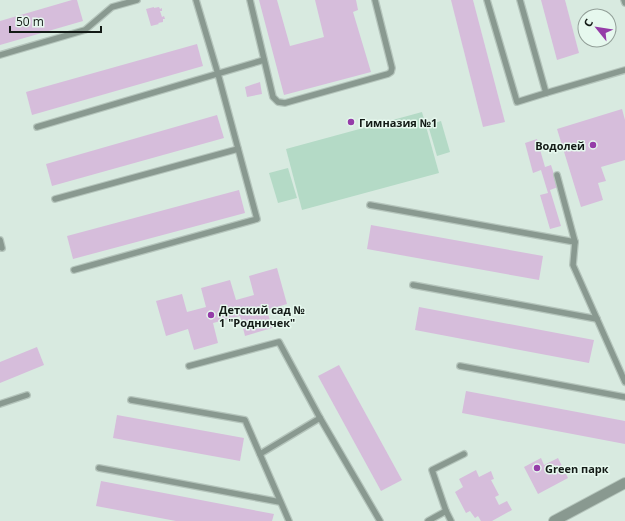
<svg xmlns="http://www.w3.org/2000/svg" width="625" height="521" viewBox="0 0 625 521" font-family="'Open Sans',sans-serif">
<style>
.park{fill:#b4dac6}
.building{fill:#d6bddb}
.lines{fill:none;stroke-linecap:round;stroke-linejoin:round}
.service-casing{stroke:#b5c5bc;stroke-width:8}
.minor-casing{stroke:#b5c5bc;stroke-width:12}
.service{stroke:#899990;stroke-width:5.5}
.minor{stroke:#899990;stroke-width:10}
.poi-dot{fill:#953ca8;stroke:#e6f8ee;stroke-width:1.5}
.labels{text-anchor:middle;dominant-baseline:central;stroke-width:3;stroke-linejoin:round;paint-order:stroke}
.poi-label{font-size:11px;font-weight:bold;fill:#131a16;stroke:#e6f8ee;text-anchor:start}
</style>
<rect width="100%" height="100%" fill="#d8eae0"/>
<g class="park">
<polygon points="422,112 439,173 302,210 286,149"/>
<polygon points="441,121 450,152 437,156 428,125"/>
<polygon points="288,168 297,198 278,203 269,173"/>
</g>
<g class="building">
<polygon points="72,0 77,0 83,21 0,45 0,21"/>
<polygon points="259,0 277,0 290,46 324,37 315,0 356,0 358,10 353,12 371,72 284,95"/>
<polygon points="451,0 473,0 505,122 483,127"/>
<polygon points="541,0 565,0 579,53 557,60"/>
<polygon points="154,7 154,8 159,7 160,9 162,8 162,11 160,11 162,17 164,16 165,19 163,19 163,22 158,23 159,24 151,26 146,9"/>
<polygon points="197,44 203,66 32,115 26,92"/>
<polygon points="260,82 262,94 247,97 245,87"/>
<polygon points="622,109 625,120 625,160 601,167 606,181 598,183 603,200 581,207 557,129"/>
<polygon points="217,115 224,138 52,186 46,164"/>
<polygon points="537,139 545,167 551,165 558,187 550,190 561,226 550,229 540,195 548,193 541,170 533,173 525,143"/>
<polygon points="239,190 245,213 73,259 67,236"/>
<polygon points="371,225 543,256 539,280 367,249"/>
<polygon points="277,268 287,304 267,310 272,328 245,336 240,316 213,323 218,343 194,350 188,329 166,336 156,301 182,294 187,312 206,307 201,288 230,280 236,300 254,295 249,276"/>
<polygon points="419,307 594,340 589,363 415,330"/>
<polygon points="37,347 44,365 0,383 0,362"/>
<polygon points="339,365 402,480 381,491 318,376"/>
<polygon points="466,391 625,421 625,444 462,413"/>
<polygon points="117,415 244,438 240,461 113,438"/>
<polygon points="541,458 544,465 558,458 568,478 538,494 524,467"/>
<polygon points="476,470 479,477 491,471 494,479 491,480 499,495 495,497 499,505 507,501 512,510 492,521 481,521 478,516 475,518 470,511 466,513 455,492 463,487 459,479"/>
<polygon points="101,481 274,514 272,521 176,521 96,506"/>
</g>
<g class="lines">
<g class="service-casing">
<g id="service">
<polyline points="250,0 273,97 278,102 285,103 388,74 391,72 392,68 375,0"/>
<polyline points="487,0 517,102 546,93"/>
<polyline points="520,0 546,93 625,70"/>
<polyline points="624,0 625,3"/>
<polyline points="0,55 85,30 112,7 137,0"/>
<polyline points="37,127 264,60"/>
<polyline points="557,175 575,242 573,265 625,382"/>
<polyline points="55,199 238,149"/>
<polyline points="370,205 575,242"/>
<polyline points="0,240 2,248"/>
<polyline points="74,270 257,219 218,74 196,0"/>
<polyline points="413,285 597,319"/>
<polyline points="189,366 279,342 320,418 380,521"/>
<polyline points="460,366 625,397"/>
<polyline points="131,400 245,420 289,521"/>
<polyline points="0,404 27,395"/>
<polyline points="260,454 320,418"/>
<polyline points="99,468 280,502"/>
<polyline points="446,511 432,470 464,454"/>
<polyline points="428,521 446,511 451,521"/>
</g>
</g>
<g class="minor-casing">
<polyline id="minor" points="554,521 625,483"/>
</g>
<use href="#service" class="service"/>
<use href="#minor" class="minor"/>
</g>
<g class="poi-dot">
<circle cx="351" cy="122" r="4"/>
<circle cx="593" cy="145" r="4"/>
<circle cx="211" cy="315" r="4"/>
<circle cx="537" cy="468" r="4"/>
</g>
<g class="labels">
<g class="poi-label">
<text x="359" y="122">Гимназия №1</text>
<text x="585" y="145" text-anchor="end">Водолей</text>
<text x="219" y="309">Детский сад №<tspan x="219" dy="13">1 "Родничек"</tspan></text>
<text x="545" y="468">Green парк</text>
</g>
</g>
<g transform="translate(597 28) rotate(300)"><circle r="19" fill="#e6f8ee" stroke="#929f98"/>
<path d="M0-3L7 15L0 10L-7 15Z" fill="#953ca8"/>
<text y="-6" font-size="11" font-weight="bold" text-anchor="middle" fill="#131a16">С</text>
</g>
<path d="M10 26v6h91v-6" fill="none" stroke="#131a16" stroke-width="2"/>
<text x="16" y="26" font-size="12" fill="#131a16" stroke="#e6f8ee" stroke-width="3" paint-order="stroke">50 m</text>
</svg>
